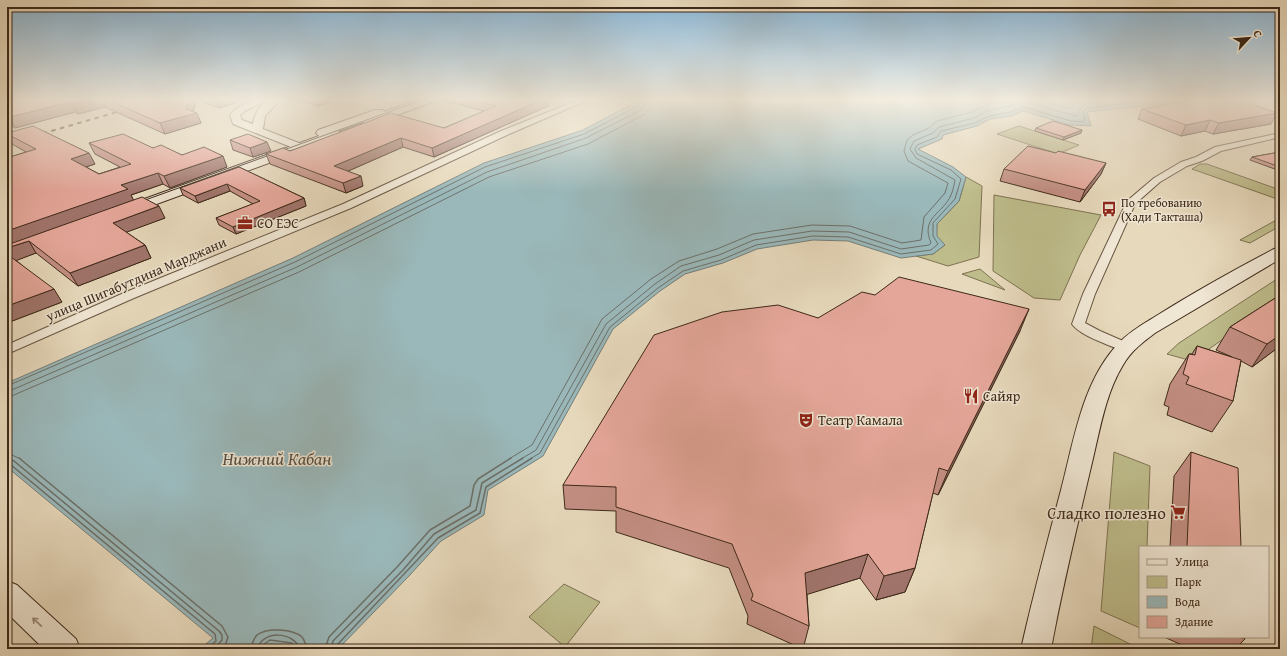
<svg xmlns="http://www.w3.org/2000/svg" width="1287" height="656" viewBox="0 0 1287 656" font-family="'Gentium Book Plus',serif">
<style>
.green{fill:#bebc8b;stroke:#7e7252}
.water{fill:#9ab8ba;stroke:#757f7a}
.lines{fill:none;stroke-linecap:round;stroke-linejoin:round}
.shore-far1{stroke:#6c706a;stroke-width:1}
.shore{stroke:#6c706a;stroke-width:1.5}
.minor-casing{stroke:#685542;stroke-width:2}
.tertiary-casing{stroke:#685542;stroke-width:2}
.secondary-casing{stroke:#3e2919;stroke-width:2}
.minor{fill:#efe6d3;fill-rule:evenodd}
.tertiary{fill:#efe6d3;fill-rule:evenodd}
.secondary{fill:#efe6d3;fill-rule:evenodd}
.tram{stroke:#3e2919;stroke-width:1}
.rail{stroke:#3e2919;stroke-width:2;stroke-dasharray:4.5 4.5;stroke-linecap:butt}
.wall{fill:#c48f84;stroke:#3e2919}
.shaded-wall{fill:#a0746b;stroke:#3e2919}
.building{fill:#e4a699;stroke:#3e2919}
.oneway{stroke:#968876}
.labels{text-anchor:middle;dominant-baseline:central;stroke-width:3;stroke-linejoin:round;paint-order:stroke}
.far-poi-label{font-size:12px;fill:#3e2919;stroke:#efe6d3;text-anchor:start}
.poi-label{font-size:14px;fill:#3e2919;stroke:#efe6d3;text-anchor:start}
.street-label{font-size:14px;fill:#3e2919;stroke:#efe6d3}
.near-poi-label{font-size:17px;fill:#3e2919;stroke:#efe6d3;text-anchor:end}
.near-water-label{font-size:18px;font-style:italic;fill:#554d41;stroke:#efe6d3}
</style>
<rect width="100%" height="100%" fill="#e7d9bc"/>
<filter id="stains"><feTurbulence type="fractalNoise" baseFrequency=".005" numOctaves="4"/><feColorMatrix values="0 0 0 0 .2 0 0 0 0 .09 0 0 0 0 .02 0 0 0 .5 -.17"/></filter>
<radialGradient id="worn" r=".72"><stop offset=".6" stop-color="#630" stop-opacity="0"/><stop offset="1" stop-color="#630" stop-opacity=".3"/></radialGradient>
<g class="green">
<polygon points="1019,126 1079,145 1058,154 997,134"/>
<polygon points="1200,164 1207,164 1280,190 1280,200 1192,169"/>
<polygon points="966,177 982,186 979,257 948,266 916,256 933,254 945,245 936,236 937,224 959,201"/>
<polygon points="994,195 1101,215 1080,255 1060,300 1034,298 993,271"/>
<polygon points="1280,218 1280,226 1250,243 1240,240"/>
<polygon points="980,269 1005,290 962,274"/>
<polygon points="1280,277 1280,299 1192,361 1167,354 1179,343"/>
<polygon points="1114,452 1150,466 1147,547 1140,547 1140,628 1101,611"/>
<polygon points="564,584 600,602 565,647 529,617"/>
<polygon points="1094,626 1140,649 1091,649"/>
</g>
<polygon class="water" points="642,100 1198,100 1087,112 1091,126 1070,125 1023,111 1012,116 990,119 977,126 943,135 942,139 918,149 953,167 966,177 959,201 937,224 937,236 945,245 933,254 901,258 848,241 813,240 757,249 723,263 685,274 660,291 613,329 543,456 488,490 484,515 441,541 409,576 338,649 304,649 270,644 265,649 200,649 213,638 7,467 7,383 293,258 484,163 583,130 632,104"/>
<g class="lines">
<g class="shore-far1">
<polyline points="1041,100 1070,109 1078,100"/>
<polyline points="7,386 295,262 485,167 584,134 638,106 640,100"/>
<polyline points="7,392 297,267 487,172 586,138 641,110 644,106 645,100"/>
<polyline points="7,398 299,272 489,177 588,144 645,114 650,108 651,100"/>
<polyline points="7,453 21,459"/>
<polyline points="509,459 532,445 602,319 651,279 679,261 717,249 753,234 812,225 850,226 902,243 921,240 924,217 945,193 948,183 908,161 904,151 907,140 913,135 929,128 937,121 972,112 985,105 1009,100"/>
<path d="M521 459 536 450 606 324 655 284 681 266 719 255 754 240 812 231 849 232 901 249 929 245 931 243C920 217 943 214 951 195 953 191 954 185 955 180L916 158 910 149 914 141 933 133 939 127 974 118 987 111 1026 102 1076 116 1078 115C1080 101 1094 102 1106 100"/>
<polyline points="530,459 540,453 610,327 658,288 683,271 721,260 756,245 813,236 848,237 901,254 931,250 938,244 933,236 933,223 955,199 961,179 951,170 917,154 915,149 917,145 937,137 941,131 975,123 989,116 1011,112 1023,107 1071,121 1083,122 1085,120 1083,111 1086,108 1155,100"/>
</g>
<g class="shore">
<polyline points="19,458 222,626 228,637 224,649"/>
<polyline points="7,459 14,461 219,631 222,635 222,640 214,649"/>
<polyline points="7,464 11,465 215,634 216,641 207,649"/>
<path d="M251 649C252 644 253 639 257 635 267 627 293 629 302 637 305 641 306 645 306 649"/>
<path d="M257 649C263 630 293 631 300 649"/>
<polyline points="262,649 263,645 270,640 292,643 295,649"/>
<polyline points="325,649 329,637 398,566 430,530 470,506 474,485 478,479 511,458"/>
<polyline points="331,649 333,641 403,570 434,534 476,510 482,483 523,458"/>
<polyline points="336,649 337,645 438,538 480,513 486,487 532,458"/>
</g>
<g class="minor-casing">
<g id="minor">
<polygon points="578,100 588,100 507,135 351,208 134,298 7,354 7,345 126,292 343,204 501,131"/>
<path d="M1280 133V137L1221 151 1202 161 1187 166 1160 182 1135 204 1095 294 1085 323 1100 331 1130 344 1132 347 1130 350 1125 351 1120 350C1107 344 1079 335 1072 324L1083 294 1127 201 1154 178 1181 162 1196 157 1215 147Z"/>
</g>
</g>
<g class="tertiary-casing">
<path id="tertiary" d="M254 100H268L245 111 240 115 242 120 253 124C254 116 260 103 269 100 272 100 277 100 280 100L265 116 263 129 304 145 306 147 304 149H296L233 124 230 115C236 107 244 104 254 100Z"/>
</g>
<g class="secondary-casing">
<g id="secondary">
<polygon points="417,100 433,100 432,102 373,124 365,124 363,122 338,131 342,134 340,137 132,213 127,214 122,213 120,210 122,207 319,136 316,133 318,130 375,110 383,110 384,112"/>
<path d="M1280 247V259L1155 333C1143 342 1131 351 1123 365 1104 396 1099 436 1090 471 1076 531 1062 589 1051 649H1021C1033 596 1047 543 1061 490 1074 441 1082 381 1119 343 1131 330 1147 322 1161 313 1198 290 1236 269 1274 249Z"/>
<polygon points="7,581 17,585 76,639 80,649 44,649 7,613"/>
</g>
</g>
<use href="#minor" class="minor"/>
<use href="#tertiary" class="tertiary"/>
<use href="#secondary" class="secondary"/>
<polyline class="tram" points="137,203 422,100"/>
<polyline class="rail" points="34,136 127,109"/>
</g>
<g class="wall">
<polygon points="7,100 197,100 193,111 201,123 165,134 105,107 78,114 75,112 15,128 7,123"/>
<polygon points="197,100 244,100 219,108"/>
<polygon points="300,100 331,100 330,102 317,106"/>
<polygon points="443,100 547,100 548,106 434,157 403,147 348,171 363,186 346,193 270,164 266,154 444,128 484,111"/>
<polygon points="1142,109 1271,124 1213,134 1205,131 1181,136 1138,119"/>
<polygon points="1036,128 1082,130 1081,133 1063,140 1035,131"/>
<polygon points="7,133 95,164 86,167 99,174 120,167 95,154 89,143 153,148 182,155 227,167 170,188 163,184 131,195 133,200 165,218 126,232 145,245 151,258 78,286 36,253 16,260 62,302 7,323 7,158 26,152 12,144 7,136"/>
<polygon points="230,140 271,151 253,157 233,150"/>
<polygon points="1280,152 1280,171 1250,160 1252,157"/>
<polygon points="1106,163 1101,174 1080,202 1000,181 1004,169"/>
<polygon points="239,167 304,198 306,206 236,234 219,225 216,218 253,204 230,191 198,203 183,195 180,188"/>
<polygon points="1280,295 1280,346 1252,367 1241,361 1233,401 1212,432 1167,415 1169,407 1164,405 1170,384 1189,354 1192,354 1197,346 1232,357 1216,350 1230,327"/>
<polygon points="818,318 1020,331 938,495 933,493 915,568 905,592 876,600 860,578 807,594 809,626 803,649 747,624 748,616 729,568 616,532 616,511 565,509 563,485"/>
<polygon points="1191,452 1241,547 1170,547 1174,476"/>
<polygon points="1164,637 1244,637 1245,639 1235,649 1191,649"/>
</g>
<g class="shaded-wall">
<polygon points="87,100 102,100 105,107 78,114 73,104"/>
<polygon points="189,100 197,100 192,114 197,113 201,123 165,134 160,123 186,109"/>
<polygon points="216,100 244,100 219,108"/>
<polygon points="315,100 331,100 330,102 317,106"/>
<polygon points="541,100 547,100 548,106 434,157 432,148"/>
<polygon points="70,102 75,112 15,128 10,117"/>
<polygon points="1277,113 1271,124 1213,134 1219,123"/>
<polygon points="1210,120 1205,131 1181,136 1186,125"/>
<polygon points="1082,130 1081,133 1063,140 1064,137"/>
<polygon points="401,138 403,147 337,176 334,166"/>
<polygon points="267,142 271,151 253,157 250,148"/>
<polygon points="89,153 95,164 76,170 71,159"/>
<polygon points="223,156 227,167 170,188 164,176"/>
<polygon points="1106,163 1101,174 1080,202 1085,190"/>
<polygon points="158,173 163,184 131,195 134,201 7,247 7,231 121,185"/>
<polygon points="361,176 363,186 346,193 343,183"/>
<polygon points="227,184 230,191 198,203 195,196"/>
<polygon points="304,198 306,206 236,234 233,227"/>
<polygon points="159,206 165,218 119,235 113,223"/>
<polygon points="29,241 36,253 10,263 7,258 7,248"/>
<polygon points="145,245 151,258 78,286 70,273"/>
<polygon points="54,289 62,302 7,323 7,306"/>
<polygon points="1029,309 1020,331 938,495 948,471"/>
<polygon points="1280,335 1280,346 1252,367 1267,344"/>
<polygon points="868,554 860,578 799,597 805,573"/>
<polygon points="915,568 905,592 876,600 884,576"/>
</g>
<g class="building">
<polygon points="7,100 87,100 73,104 70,102 10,117 7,116"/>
<polygon points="108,100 189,100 186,109 197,113 160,123"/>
<polygon points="474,100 541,100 432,148 401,138 334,166 361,176 343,183 266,154 283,148 290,151 391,113 444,128 496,106"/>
<polygon points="1194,100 1238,100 1277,113 1219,123 1210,120 1186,125 1142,109"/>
<polygon points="1053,121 1082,130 1064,137 1036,128"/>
<polygon points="33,126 89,153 71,159 99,174 131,164 89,143 123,134 153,148 161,145 182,155 204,147 223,156 164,176 158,173 121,185 128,189 7,231 7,158 36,149 7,134 7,133"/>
<polygon points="248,134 267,142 250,148 230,140"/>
<polygon points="1028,146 1056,153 1058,151 1106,163 1085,190 1004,169"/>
<polygon points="1280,152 1280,167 1252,157"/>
<polygon points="239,167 304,198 233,227 216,218 260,201 227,184 195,196 180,188"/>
<polygon points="142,197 159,206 113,223 145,245 70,273 29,241 7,248 7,245"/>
<polygon points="7,254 54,289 7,306 7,279 8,278 7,278"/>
<polygon points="899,277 1029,309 948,471 939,468 915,568 884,576 868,554 805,573 809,626 751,600 753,595 732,544 616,507 616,487 563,485 654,335 722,312 778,305 818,318 862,292 875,295"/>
<polygon points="1280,295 1280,335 1267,344 1230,327"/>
<polygon points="1197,346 1241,360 1233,401 1186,384 1189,377 1183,374 1189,354 1195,355"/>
<polygon points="1191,452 1238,468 1241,547 1187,547"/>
<polygon points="1239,637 1244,637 1245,639"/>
</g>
<defs><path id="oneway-shaft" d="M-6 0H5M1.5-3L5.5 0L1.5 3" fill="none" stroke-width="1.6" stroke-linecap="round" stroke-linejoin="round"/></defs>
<use class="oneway" href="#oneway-shaft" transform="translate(37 622) rotate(-137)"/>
<linearGradient id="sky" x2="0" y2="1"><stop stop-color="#89b6d6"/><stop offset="0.52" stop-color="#f4eee1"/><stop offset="1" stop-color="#f4eee1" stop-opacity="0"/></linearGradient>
<rect width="1287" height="192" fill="url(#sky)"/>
<defs>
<g id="bus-bare" transform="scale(1.2)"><path d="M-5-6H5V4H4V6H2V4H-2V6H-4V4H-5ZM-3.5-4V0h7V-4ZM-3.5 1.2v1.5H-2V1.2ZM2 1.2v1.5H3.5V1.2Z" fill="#8f2418" stroke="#efe6d3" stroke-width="2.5" paint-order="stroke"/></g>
<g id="office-bare" transform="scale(1.2)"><path d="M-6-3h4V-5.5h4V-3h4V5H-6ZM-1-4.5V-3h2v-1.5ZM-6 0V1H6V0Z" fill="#8f2418" stroke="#efe6d3" stroke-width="2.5" paint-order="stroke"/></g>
<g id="restaurant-bare" transform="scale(1.2)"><path d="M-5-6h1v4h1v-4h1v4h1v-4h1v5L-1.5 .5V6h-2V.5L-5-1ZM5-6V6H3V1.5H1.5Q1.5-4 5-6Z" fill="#8f2418" stroke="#efe6d3" stroke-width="2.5" paint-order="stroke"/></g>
<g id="theatre-bare" transform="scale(1.2)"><path d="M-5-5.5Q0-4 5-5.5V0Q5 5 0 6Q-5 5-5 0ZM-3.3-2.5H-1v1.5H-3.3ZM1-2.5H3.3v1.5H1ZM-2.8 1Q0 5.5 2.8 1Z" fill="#8f2418" stroke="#efe6d3" stroke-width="2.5" paint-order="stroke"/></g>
<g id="supermarket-bare" transform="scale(1.2)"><path d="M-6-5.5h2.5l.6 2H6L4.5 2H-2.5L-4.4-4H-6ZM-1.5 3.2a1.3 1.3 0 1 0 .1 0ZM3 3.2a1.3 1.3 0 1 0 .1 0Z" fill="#8f2418" stroke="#efe6d3" stroke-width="2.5" paint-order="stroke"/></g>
</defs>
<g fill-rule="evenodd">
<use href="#bus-bare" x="1109" y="209"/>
<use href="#office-bare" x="245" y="223"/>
<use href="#restaurant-bare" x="971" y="396"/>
<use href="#theatre-bare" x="806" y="420"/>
<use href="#supermarket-bare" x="1178" y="512"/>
</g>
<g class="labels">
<g class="far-poi-label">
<text x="1121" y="202">По требованию<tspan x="1121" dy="14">(Хади Такташа)</tspan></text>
</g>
<g class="poi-label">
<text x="257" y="223">СО ЕЭС</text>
<text x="983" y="396">Сайяр</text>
<text x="818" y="420">Театр Камала</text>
</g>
<g class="street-label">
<text transform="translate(136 279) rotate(-23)">улица Шигабутдина Марджани</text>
</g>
<g class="near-poi-label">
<text x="1166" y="512">Сладко полезно</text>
</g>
<g class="near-water-label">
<text x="277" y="458">Нижний Кабан</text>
</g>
</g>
<rect width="1287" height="656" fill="none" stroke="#e7d9bc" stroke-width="24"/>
<rect x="8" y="8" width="1271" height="640" fill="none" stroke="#3e2919" stroke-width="2"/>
<rect x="12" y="12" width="1263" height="632" fill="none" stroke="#3e2919"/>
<rect x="1139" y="546" width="130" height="92" fill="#efe6d3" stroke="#a89a89"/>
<rect x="1147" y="559" width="20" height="6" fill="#efe6d3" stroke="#a89a89"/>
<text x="1175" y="566" font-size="12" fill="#3e2919">Улица</text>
<rect x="1147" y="576" width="20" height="12" fill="#bebc8b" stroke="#a89a89"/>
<text x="1175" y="586" font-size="12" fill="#3e2919">Парк</text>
<rect x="1147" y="596" width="20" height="12" fill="#9ab8ba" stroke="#a89a89"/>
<text x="1175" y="606" font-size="12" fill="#3e2919">Вода</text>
<rect x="1147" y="616" width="20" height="12" fill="#e4a699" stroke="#a89a89"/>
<text x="1175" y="626" font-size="12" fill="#3e2919">Здание</text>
<g transform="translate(1249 38) rotate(64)" stroke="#efe6d3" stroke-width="3" paint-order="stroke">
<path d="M0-3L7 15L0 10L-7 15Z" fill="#3e2919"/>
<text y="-6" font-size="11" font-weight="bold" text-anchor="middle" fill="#3e2919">С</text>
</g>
<rect width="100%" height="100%" filter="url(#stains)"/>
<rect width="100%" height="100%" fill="url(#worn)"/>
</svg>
